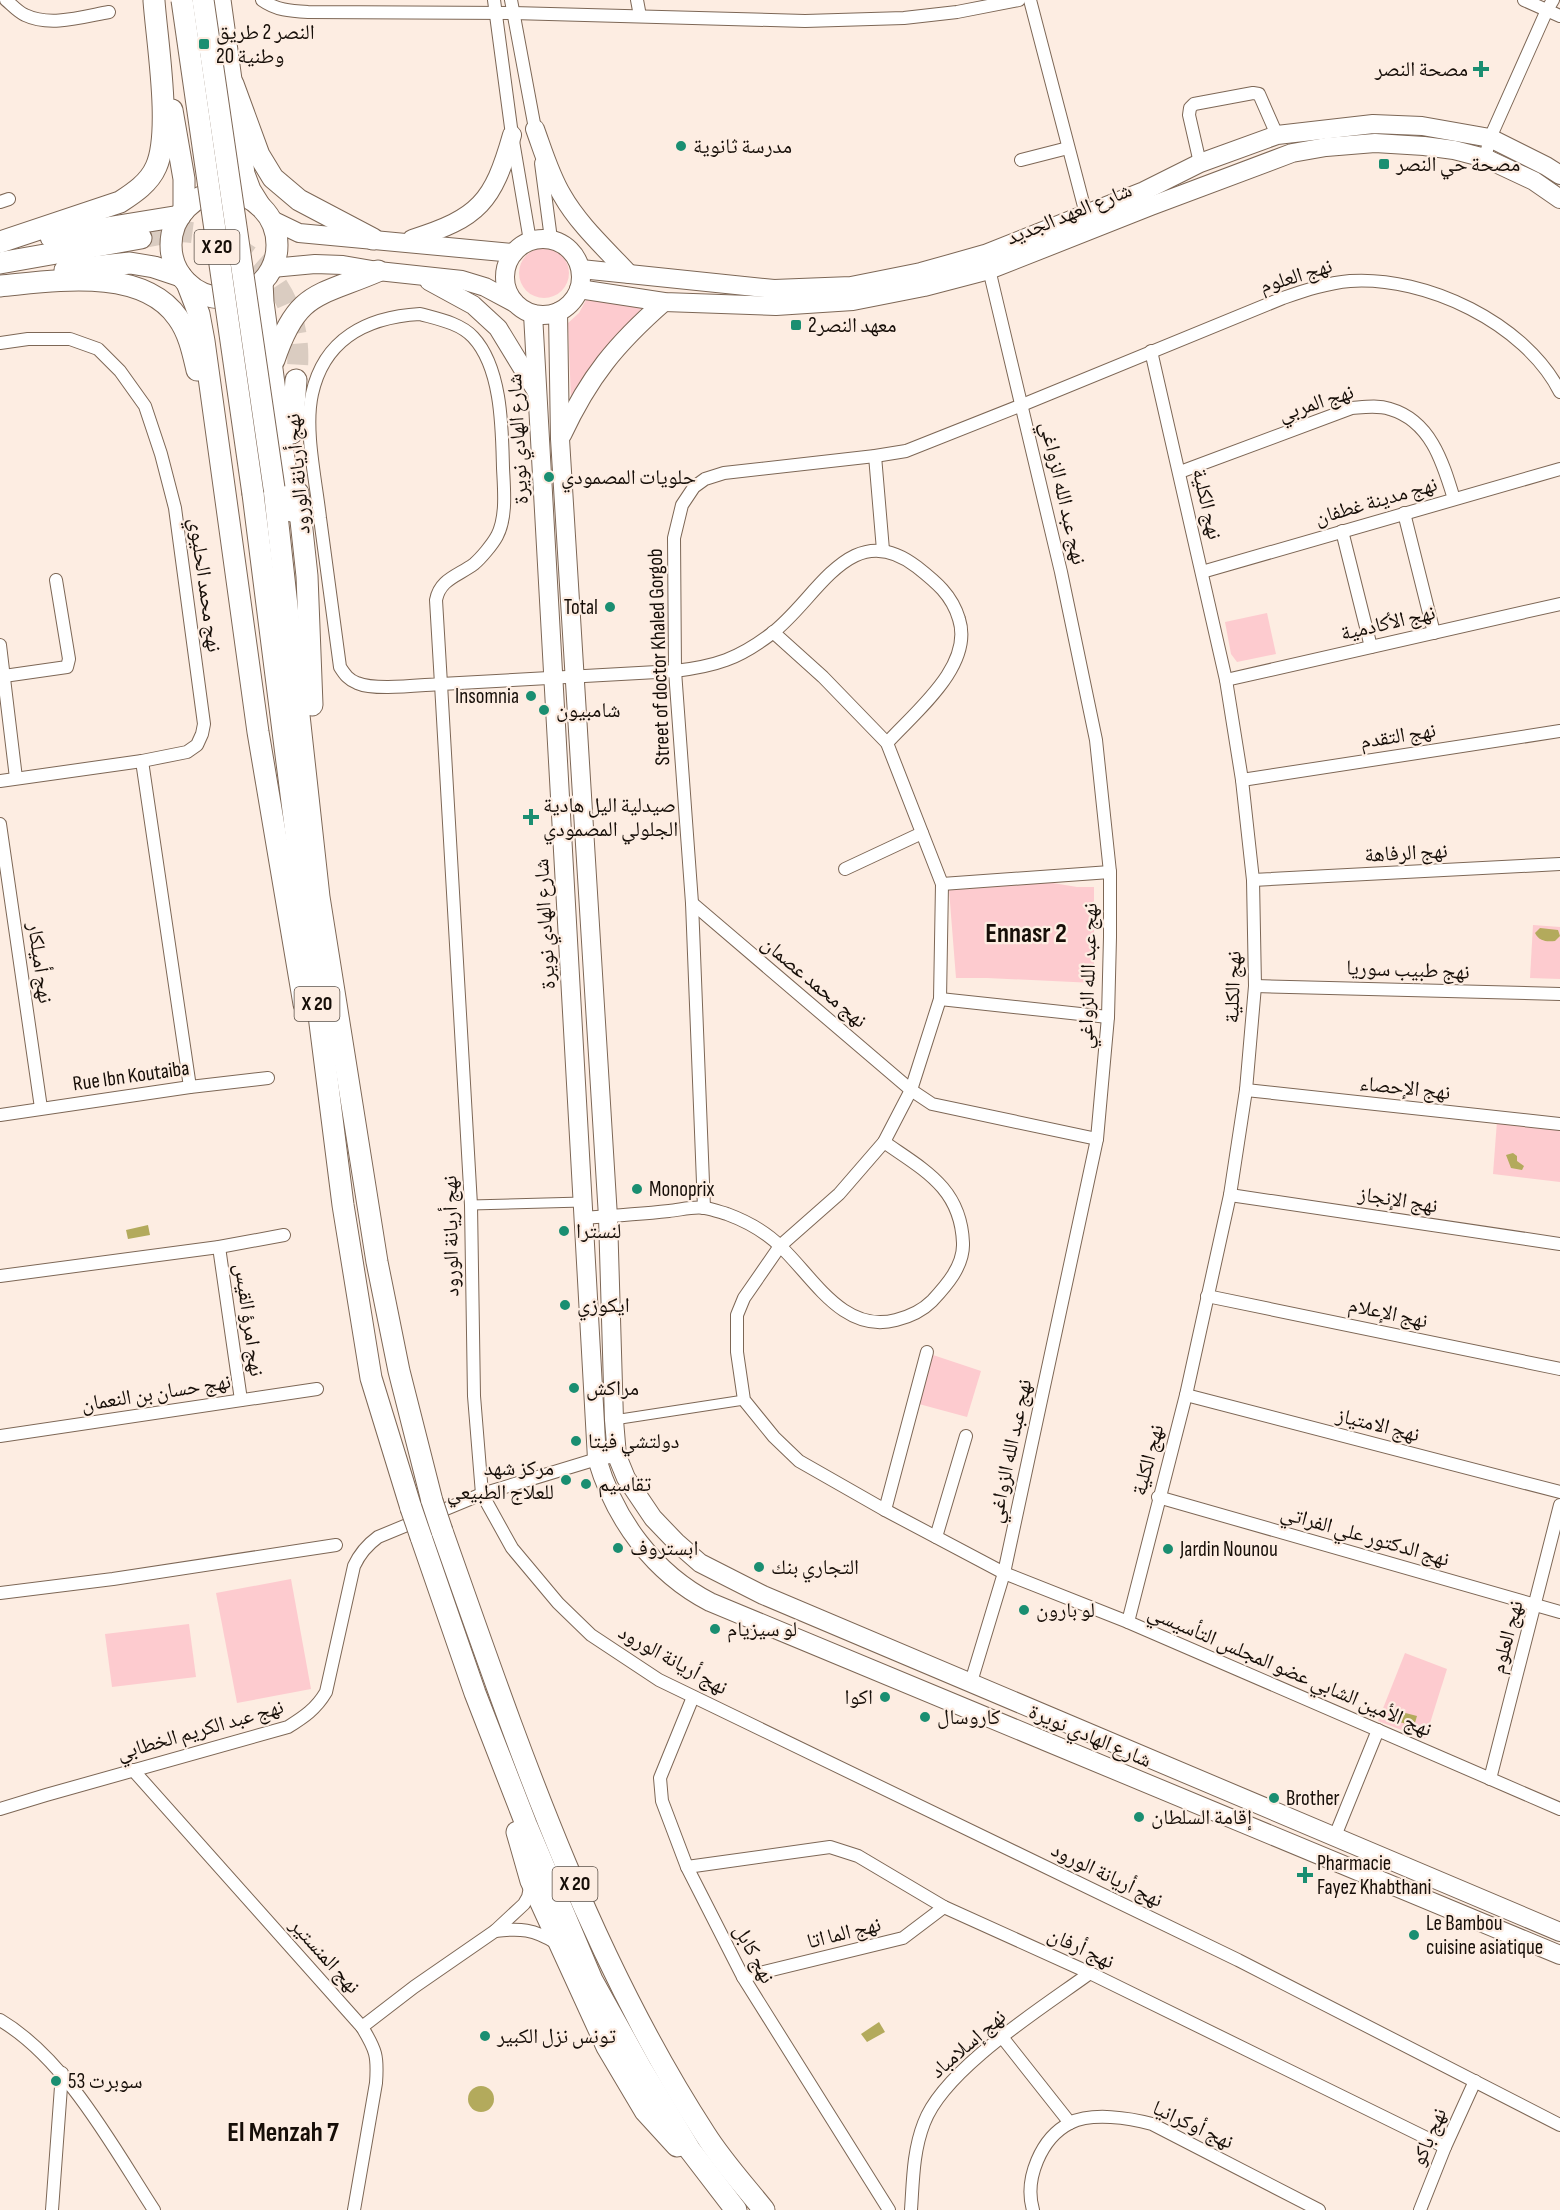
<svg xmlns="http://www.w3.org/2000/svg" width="1560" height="2210" viewBox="0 0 1560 2210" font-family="'Sofia Sans Condensed','Noto Naskh Arabic',sans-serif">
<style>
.green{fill:#fdcbcf}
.water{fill:#b3aa5c}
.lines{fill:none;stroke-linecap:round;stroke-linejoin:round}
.trunk-tunnel{stroke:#daccc1;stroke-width:21;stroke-dasharray:21 10;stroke-linecap:butt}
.pedestrian-casing{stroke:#7d6756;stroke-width:11}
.minor-casing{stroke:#7d6756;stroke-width:14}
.secondary-casing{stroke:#7d6756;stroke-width:20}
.trunk-casing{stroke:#7d6756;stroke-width:23}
.pedestrian{stroke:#fff;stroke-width:9}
.minor{stroke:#fff;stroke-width:12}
.secondary{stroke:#fff;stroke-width:18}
.trunk{stroke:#fff;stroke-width:21}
.trunk-bridge-casing{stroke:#7d6756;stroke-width:23;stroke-linecap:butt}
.trunk-bridge{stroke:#fff;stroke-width:21}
.poi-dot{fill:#1a8e71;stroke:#fdede2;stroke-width:2}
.labels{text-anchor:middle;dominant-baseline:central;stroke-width:4.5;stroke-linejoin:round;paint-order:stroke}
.shield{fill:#fdede2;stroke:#5b5149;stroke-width:1.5}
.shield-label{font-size:20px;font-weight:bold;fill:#160e08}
.poi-label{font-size:21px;fill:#160e08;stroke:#fdede2;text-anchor:start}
.street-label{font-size:21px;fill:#160e08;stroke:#fdede2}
.district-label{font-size:27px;font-weight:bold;fill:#160e08;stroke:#fdede2}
</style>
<rect width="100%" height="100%" fill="#fdede2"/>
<g class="green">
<circle cx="544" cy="273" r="25"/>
<polygon points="586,300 643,306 571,400 568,323 579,313"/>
<polygon points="1267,613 1276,654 1237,662 1231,654 1225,622"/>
<polygon points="1047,882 1077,887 1094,887 1094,983 987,978 956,978 949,890"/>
<polygon points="1533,925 1560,927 1560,979 1530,978"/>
<polygon points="1497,1121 1560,1129 1560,1182 1493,1174"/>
<polygon points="933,1355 981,1371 967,1417 919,1404"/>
<polygon points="291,1579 311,1689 237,1703 216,1593"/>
<polygon points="189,1624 196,1677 112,1687 105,1634"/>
<polygon points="1405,1653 1447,1669 1425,1739 1378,1721"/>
</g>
<g class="water">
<path d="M1540 928 1558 930 1560 936 1555 941C1546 942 1539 941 1535 933Z"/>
<polygon points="1513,1153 1517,1156 1517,1161 1524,1166 1522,1170 1511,1168 1506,1155"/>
<polygon points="148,1225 150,1235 128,1239 126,1230"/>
<polygon points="1394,1710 1417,1716 1414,1726 1392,1720"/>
<polygon points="879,2022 885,2032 867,2042 861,2034"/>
<circle cx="481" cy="2099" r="13"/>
</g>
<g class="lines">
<path class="trunk-tunnel" d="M141 238C153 236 166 232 178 232 194 231 212 236 227 243 281 267 305 323 296 380"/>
<g class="pedestrian-casing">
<g id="pedestrian">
<polyline points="471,1205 582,1202"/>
<polyline points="614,1420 744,1400"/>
</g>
</g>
<g class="minor-casing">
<g id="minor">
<path d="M6 0C12 5 18 12 25 15 50 27 82 17 109 12"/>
<path d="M262 0C276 10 290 11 308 12L513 13 805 21 904 18 957 12 1019 0"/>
<polyline points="494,0 512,135 530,241"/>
<polyline points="511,0 536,134"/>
<polyline points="637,0 640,16"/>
<polyline points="1030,0 1086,214"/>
<polyline points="1524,0 1560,16"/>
<polyline points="1485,158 1490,138 1547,10 1553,0"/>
<polyline points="1021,160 1068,148"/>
<polyline points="541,163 551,239"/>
<polyline points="1200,163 1189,115 1190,108 1194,104 1253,93 1259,94 1277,135"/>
<polyline points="0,202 9,199"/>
<path d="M420 314C438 319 460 323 473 337 502 368 502 429 503 468 504 489 507 517 497 536 492 545 481 558 474 564 458 576 440 579 436 600L441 684C420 685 375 691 357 683 349 680 345 675 340 667 333 617 327 568 320 518 316 481 304 430 312 394 324 339 367 317 420 314Z"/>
<polyline points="0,343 28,339 70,339 98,349 120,371 145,406 161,454 175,508 204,724 202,734 197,745 187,752 142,761 0,781"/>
<polyline points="875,456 883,550"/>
<path d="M1180 472 1352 408C1365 407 1378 405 1390 409 1431 421 1443 463 1454 499"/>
<polyline points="1404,513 1434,633"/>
<polyline points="1342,531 1371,647"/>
<polyline points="1202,572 1560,469"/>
<polyline points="773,632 823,677 887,743 942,884 940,999 911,1090 884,1142 839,1194 780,1246 744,1298 737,1315 737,1352 744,1400 774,1437 799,1461 885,1510 1004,1573 1128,1622 1560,1809"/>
<polyline points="0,645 16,778"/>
<polyline points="4,676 67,667 69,659 56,580"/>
<polyline points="1226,680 1560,604"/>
<path d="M887 743C915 712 974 666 959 619 952 595 936 582 917 567 850 515 817 600 771 634 738 659 716 666 675 671L441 684 471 1205 474 1396 482 1494 512 1548 558 1603 591 1635 659 1680 1238 1960 1560 2125"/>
<polyline points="142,761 190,1087"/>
<polyline points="1242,780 1560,731"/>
<polyline points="0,824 41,1108"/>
<polyline points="845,869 922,833"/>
<polyline points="1253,880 1560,864"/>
<polyline points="942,884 1110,872"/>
<polyline points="692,903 911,1090 932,1104 1097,1139"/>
<polyline points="1255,986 1560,994"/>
<polyline points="940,999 1108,1017"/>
<polyline points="1246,1090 1560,1124"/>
<polyline points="0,1115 190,1087 268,1078"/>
<polyline points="1230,1195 1560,1244"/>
<path d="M704 1208 692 903 675 671 674 538 682 505 694 487 705 479 724 473 875 456 906 451 1022 405 1283 298C1306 290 1327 283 1350 281 1426 276 1525 323 1560 392"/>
<path d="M583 1218C612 1216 640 1214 669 1211 680 1210 694 1206 705 1208 712 1209 720 1212 727 1214 746 1221 766 1232 781 1247 813 1277 843 1334 896 1320 908 1317 922 1311 932 1301 946 1286 964 1266 963 1243 961 1188 924 1170 884 1142"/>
<polyline points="219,1247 241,1400"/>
<polyline points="0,1276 219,1247 284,1235"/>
<polyline points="1207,1296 1560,1369"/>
<polyline points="1186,1395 1560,1492"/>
<polyline points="0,1436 317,1389"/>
<polyline points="1158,1497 1560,1612"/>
<polyline points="885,1510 927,1352"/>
<polyline points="936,1537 966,1436"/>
<polyline points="0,1593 113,1579 336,1545"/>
<polyline points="1128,1622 1186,1395 1230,1195 1246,1090 1255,986 1253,880 1242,780 1226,680 1151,351"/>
<polyline points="971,1682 1004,1573 1097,1139 1108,1017 1110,937 1110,872 1096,740 1061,572 988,265"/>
<polyline points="693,1697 660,1778 662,1801 687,1867 743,1977 889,2210"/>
<path d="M133 1770 362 2027C376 2050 378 2056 376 2083L354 2210"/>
<polyline points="1490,1779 1560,1505"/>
<path d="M0 1809 46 1795 288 1727C304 1717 316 1709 326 1692L354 1566C360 1553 367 1545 378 1537L482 1494 597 1459 617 1456"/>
<polyline points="1335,1836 1378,1730"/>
<polyline points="687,1867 830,1847 858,1856 944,1907 1090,1973 1445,2147"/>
<path d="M495 1931C520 1928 534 1929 556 1943"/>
<polyline points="743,1977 903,1938 944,1907"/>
<path d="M0 2020C66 2059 113 2147 154 2210"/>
<polyline points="362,2027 414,1987 495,1931 524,1904 528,1897 531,1883"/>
<polyline points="1002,2037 1070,2123"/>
<polyline points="52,2210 62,2073"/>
<path d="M911 2210C913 2181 913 2151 924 2123 944 2069 1042 2008 1090 1973"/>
<path d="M1033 2210C1024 2179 1041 2138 1070 2123 1092 2112 1130 2118 1152 2124L1319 2210"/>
<polyline points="1420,2210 1445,2147 1475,2081"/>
</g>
</g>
<g class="secondary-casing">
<g id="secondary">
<path d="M535 129C543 151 550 175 562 195 579 225 606 249 629 274"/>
<polyline points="270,219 299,233 513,253"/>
<circle cx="543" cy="277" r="38"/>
<path d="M412 239C479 218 493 202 512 135"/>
<polyline points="272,268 315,264 343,265 378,271 462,280 485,287 515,303"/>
<polyline points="581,269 774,289 851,286 921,272 985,254 1144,191 1200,163 1277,135 1373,124 1422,126 1490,138 1546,166 1560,175"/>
<polyline points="429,281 473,305 498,328 537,392"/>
<polyline points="579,289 664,302 776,306 853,301 924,287 989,270 1151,206 1292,153 1326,147 1375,143 1424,146 1454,150 1485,158 1534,181 1560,199"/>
<polyline points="558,312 560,439 608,1217 614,1420 617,1456 626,1478 653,1518 676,1542 700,1563 763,1595 1560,1932"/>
<path d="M533 314 597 1459C615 1520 654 1573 710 1602L1560 1955"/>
<path d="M562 435C589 377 616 344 664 302"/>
</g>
</g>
<g class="trunk-casing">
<g id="trunk">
<polyline points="220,0 244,174 250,190 260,206"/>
<polyline points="233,84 259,155 273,178 299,200 373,239"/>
<polyline points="172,110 184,179 184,210"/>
<circle cx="224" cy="245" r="53"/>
<polyline points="51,237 180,216"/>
<path d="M0 242 120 202C134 193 149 183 156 167 172 132 157 42 154 1"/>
<polyline points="0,263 141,238"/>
<polyline points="65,270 130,263 154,267 181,276"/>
<polyline points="262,282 263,302 291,511"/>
<polyline points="187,283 199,314 204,341 258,732 304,1004"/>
<path d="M0 286C54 281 142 266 178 318 189 333 193 353 197 370"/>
<path d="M274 360C297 291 317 297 378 271"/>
<polyline points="292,433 296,380"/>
<polyline points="274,488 319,897 377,1262 399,1371 432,1501"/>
<polyline points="298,493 307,576 312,705"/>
<polyline points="253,494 343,1205 371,1378 411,1508"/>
<path d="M442 1531C515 1737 585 1949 705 2134 722 2161 744 2185 764 2210"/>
<polyline points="421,1537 475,1693 526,1824 592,1980 642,2070 690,2150 736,2210"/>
<polyline points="517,1832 531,1881 607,2047 645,2111 677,2146"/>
</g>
</g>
<use href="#pedestrian" class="pedestrian"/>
<use href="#minor" class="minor"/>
<use href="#secondary" class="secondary"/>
<use href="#trunk" class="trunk"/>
<g class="trunk-bridge-casing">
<g id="trunk-bridge">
<polyline points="182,0 253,494"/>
<polyline points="203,0 274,488"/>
<polyline points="432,1501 442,1531"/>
<polyline points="411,1508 421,1537"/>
</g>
</g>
<use href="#trunk-bridge" class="trunk-bridge"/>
</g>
<g class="poi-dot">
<rect x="198" y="38" width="12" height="12" rx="3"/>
<path d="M1478 60h6v6h6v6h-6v6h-6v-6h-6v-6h6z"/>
<circle cx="681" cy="146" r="6"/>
<rect x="1378" y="158" width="12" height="12" rx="3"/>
<rect x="790" y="319" width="12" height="12" rx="3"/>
<circle cx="549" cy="477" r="6"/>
<circle cx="610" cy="607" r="6"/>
<circle cx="531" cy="696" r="6"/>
<circle cx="544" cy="710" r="6"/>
<path d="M528 808h6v6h6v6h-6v6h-6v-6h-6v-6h6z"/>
<circle cx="637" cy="1189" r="6"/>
<circle cx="564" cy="1231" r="6"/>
<circle cx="565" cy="1305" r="6"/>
<circle cx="574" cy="1388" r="6"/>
<circle cx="576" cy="1441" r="6"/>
<circle cx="566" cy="1480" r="6"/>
<circle cx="586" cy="1484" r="6"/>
<circle cx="618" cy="1548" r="6"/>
<circle cx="1168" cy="1549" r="6"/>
<circle cx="759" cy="1567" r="6"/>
<circle cx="1024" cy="1610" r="6"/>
<circle cx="715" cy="1629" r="6"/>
<circle cx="885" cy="1697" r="6"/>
<circle cx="925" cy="1717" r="6"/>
<circle cx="1274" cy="1798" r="6"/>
<circle cx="1139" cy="1817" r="6"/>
<path d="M1302 1866h6v6h6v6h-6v6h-6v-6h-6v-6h6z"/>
<circle cx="1414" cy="1935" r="6"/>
<circle cx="485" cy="2036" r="6"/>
<circle cx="56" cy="2081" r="6"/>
</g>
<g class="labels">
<g class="shield">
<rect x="194.5" y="230" width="45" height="34" rx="4.5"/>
<rect x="294.5" y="987" width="45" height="34" rx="4.5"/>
<rect x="552.5" y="1867" width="45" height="34" rx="4.5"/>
</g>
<g class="shield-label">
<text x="217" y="247">X 20</text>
<text x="317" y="1004">X 20</text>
<text x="575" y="1884">X 20</text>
</g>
<g class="poi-label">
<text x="216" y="32">النصر 2 طريق<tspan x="216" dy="24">وطنية 20</tspan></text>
<text x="1468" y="69" text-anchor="end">مصحة النصر</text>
<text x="693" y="146">مدرسة ثانوية</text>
<text x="1396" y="164">مصحة حي النصر</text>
<text x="808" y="325">معهد النصر2</text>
<text x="561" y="477">حلويات المصمودي</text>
<text x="598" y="607" text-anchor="end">Total</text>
<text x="519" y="696" text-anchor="end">Insomnia</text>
<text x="556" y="710">شامبيون</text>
<text x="543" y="805">صيدلية اليل هادية<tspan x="543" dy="24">الجلولي المصمودي</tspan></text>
<text x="649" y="1189">Monoprix</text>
<text x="576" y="1231">لنسترا</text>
<text x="577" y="1305">ايكوزي</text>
<text x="586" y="1388">مراكش</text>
<text x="588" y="1441">دولتشي فيتا</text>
<text x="554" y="1468" text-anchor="end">مركز شهد<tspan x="554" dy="24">للعلاج الطبيعي</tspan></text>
<text x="598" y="1484">تقاسيم</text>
<text x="630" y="1548">ابستروف</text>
<text x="1180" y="1549">Jardin Nounou</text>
<text x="771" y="1567">التجاري بنك</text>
<text x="1036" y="1610">لو بارون</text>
<text x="727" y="1629">لو سيزيام</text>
<text x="873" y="1697" text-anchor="end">اكوا</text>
<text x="937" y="1717">كاروسال</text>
<text x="1286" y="1798">Brother</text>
<text x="1151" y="1817">إقامة السلطان</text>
<text x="1317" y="1863">Pharmacie<tspan x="1317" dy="24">Fayez Khabthani</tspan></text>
<text x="1426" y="1923">Le Bambou<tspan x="1426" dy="24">cuisine asiatique</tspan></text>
<text x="497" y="2036">تونس نزل الكبير</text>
<text x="68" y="2081">سوبرت 53</text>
</g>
<g class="street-label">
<text transform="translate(1069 214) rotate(-22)">شارع العهد الجديد</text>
<text transform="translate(1296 276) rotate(-17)">نهج العلوم</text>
<text transform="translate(1316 403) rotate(-18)">نهج المربي</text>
<text transform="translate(518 439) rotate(-93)">شارع الهادي نويرة</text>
<text transform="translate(298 474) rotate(-95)">نهج أريانة الورود</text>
<text transform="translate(1063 493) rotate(77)">نهج عبد الله الزواغي</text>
<text transform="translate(1376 501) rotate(-16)">نهج مدينة غطفان</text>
<text transform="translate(1207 504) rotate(77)">نهج الكلية</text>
<text transform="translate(205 585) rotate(82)">نهج محمد الحليوي</text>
<text transform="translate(1388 623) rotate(-13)">نهج الأكادمية</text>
<text transform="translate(659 657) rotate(-92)">Street of doctor Khaled Gorgob</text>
<text transform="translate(1398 736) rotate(-9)">نهج التقدم</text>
<text transform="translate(1406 853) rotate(-3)">نهج الرفاهة</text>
<text transform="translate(545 924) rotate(-93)">شارع الهادي نويرة</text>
<text transform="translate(40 963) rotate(82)">نهج أميلكار</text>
<text transform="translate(1408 970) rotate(2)">نهج طبيب سوريا</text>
<text transform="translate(1088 976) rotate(-88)">نهج عبد الله الزواغي</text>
<text transform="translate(814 982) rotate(40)">نهج محمد عصمان</text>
<text transform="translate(1233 987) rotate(-88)">نهج الكلية</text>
<text transform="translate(131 1076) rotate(-8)">Rue Ibn Koutaiba</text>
<text transform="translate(1405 1088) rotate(6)">نهج الإحصاء</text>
<text transform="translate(1398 1200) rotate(9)">نهج الإنجاز</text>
<text transform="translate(451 1236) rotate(-91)">نهج أريانة الورود</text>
<text transform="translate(1388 1313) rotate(12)">نهج الإعلام</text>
<text transform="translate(249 1320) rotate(82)">نهج امرؤ القيس</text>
<text transform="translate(156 1393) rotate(-9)">نهج حسان بن النعمان</text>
<text transform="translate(1378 1425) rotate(14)">نهج الامتياز</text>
<text transform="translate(1010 1451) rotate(-78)">نهج عبد الله الزواغي</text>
<text transform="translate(1148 1460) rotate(-75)">نهج الكلية</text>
<text transform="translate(1365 1536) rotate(16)">نهج الدكتور علي الفراتي</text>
<text transform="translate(1507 1637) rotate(-75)">نهج العلوم</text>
<text transform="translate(673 1660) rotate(29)">نهج أريانة الورود</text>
<text transform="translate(1290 1671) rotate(23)">نهج الأمين الشابي عضو المجلس التأسيسي</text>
<text transform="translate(200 1730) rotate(-16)">نهج عبد الكريم الخطابي</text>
<text transform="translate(1090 1736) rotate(23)">شارع الهادي نويرة</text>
<text transform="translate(1107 1875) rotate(26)">نهج أريانة الورود</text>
<text transform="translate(844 1933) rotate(-14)">نهج الما اتا</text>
<text transform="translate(1081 1948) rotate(25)">نهج أرفان</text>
<text transform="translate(754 1954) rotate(62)">نهج كابل</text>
<text transform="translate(325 1956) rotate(48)">نهج المنستير</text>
<text transform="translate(968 2044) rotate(-41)">نهج إسلامباد</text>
<text transform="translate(1193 2125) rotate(25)">نهج أوكرانيا</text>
<text transform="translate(1429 2137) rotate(-67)">نهج باكو</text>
</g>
<g class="district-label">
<text x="1026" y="934">Ennasr 2</text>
<text x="283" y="2133">El Menzah 7</text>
</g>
</g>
</svg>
